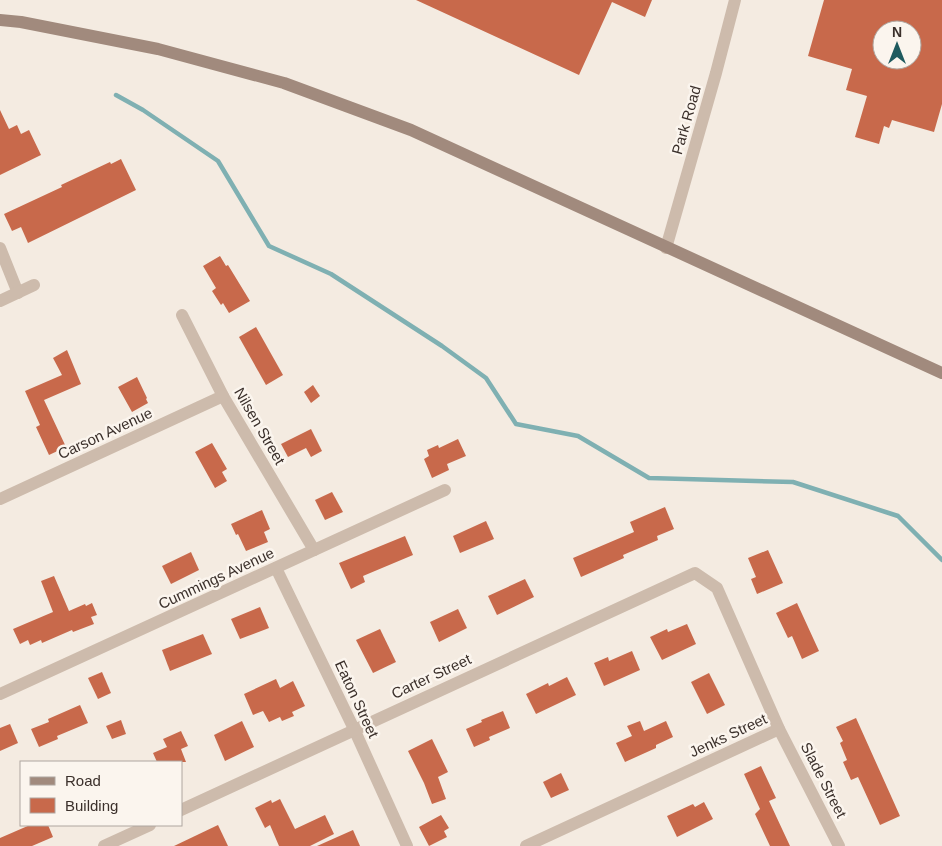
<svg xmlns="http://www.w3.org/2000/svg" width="942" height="846" viewBox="0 0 942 846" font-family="Arial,sans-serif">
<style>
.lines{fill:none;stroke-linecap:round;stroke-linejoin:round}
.stream{stroke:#7fb0b2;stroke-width:4.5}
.building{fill:#c8694b;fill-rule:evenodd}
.street{stroke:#cdbbac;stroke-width:12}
.secondary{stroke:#a18a7d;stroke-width:12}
.labels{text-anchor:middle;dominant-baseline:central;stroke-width:5;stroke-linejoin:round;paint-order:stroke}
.street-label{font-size:15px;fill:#3b302b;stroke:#fbf5ee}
</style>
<rect width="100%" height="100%" fill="#f4ebe1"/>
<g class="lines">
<polyline class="stream" points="116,95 143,110 218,161 269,246 331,274 442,346 486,378 516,424 578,436 649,478 793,482 898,516 942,560"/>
</g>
<g class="building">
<polygon points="416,0 652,0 645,17 612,2 579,75"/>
<path d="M824 0H942V104L934 132 892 120 889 128 884 126 879 144 855 137 867 96 846 90 852 69 808 56ZM882 30H912V60H882Z"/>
<polygon points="0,110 9,129 17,125 21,134 29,130 41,155 0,175"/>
<polygon points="121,159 136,190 28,243 21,227 12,231 4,214 62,187 61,185 110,162 111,164"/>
<polygon points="220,256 226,266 228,265 250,301 229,313 223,303 221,305 212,291 216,288 203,266"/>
<polygon points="256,327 283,375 266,385 239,337"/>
<polygon points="67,350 81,384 44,400 66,447 49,455 36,427 40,425 25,391 62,375 53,358"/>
<polygon points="137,377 147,398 146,399 148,403 132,412 118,387"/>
<polygon points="313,385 320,396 311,403 304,392"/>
<polygon points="311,429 322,451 311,457 306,448 288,457 281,444"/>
<polygon points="458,439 466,456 447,464 449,470 432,478 424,459 429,456 427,450 438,445 439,448"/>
<polygon points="212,443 227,469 222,472 227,481 215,488 195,452"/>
<polygon points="332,492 343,512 325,520 315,500"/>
<polygon points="665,507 674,529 657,536 658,540 623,555 624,558 581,577 573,558 634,532 630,522"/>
<polygon points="262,510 270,529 264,532 268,542 246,551 238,534 236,535 231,524"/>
<polygon points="486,521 494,539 460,553 453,536"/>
<polygon points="405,536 413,555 363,576 365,582 351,589 339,563"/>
<polygon points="768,550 783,583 757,594 751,579 756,577 748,558"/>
<polygon points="191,552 199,570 171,584 162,566"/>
<polygon points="54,576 69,611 85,604 86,606 92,603 97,615 91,617 94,624 73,632 72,630 42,643 41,640 30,645 28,640 20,644 13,629 53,612 41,581"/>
<polygon points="525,579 534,597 497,615 488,596"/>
<polygon points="797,603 819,651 802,659 792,636 788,638 776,613"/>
<polygon points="260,607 269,628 240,639 231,619"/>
<polygon points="458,609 467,628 439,642 430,622"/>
<polygon points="687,624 696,644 662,660 650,637 667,629 668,632"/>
<polygon points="380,629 396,662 373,673 356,640"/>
<polygon points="203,634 212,654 170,671 162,650"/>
<polygon points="632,651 640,670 604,686 594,663 608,657 609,661"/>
<polygon points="102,672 111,693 98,699 88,678"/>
<polygon points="709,673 725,705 707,714 691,682"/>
<polygon points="567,677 576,695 536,714 526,694 548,683 549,686"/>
<polygon points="276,679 280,688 293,681 305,706 292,712 294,716 282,721 280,717 269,722 263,711 253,715 244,694"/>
<polygon points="80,705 88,723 57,736 58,739 39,747 31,729 49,722 48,719"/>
<polygon points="503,711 510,728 489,737 490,740 474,747 466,729 482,722 481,720"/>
<polygon points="856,718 900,816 880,825 858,777 851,780 843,762 847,760 840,743 843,741 836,727"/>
<polygon points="121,720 126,734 112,739 106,726"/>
<polygon points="242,721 254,747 225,761 214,735"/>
<polygon points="640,721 644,731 666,721 673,737 656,745 656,748 625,762 616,743 632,736 627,726"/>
<polygon points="10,724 18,743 0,751 0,728"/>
<polygon points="181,731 188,746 181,749 186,762 157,762 153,753 167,747 163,739"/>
<polygon points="432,739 448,772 438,777 446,799 432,804 424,783 408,751"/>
<polygon points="761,766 776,798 769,801 790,846 770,846 755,814 760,809 744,774"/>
<polygon points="561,773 569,790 551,798 543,782"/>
<polygon points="280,799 295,829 325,815 334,834 310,846 279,846 270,825 265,828 255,808 271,800 272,803"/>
<polygon points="704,802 713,819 677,837 667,816 693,804 695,807"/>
<polygon points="441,815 449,828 444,831 447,837 429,846 419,827"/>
<polygon points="30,825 48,825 53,837 32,846 0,846 0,838"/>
<polygon points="218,825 228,846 174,846"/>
<polygon points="353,830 360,846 317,846"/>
</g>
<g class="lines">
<g class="street">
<polyline points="0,248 18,293"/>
<polyline points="666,248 716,73 735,0"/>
<polyline points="0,301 34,285"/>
<polyline points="182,315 223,396 314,550"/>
<polyline points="0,499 223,396"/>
<polyline points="276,568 354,729 407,846"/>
<polyline points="0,694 445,490"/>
<polyline points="181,810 695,573 717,588 779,729 839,846"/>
<polyline points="104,846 150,825"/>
<polyline points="526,846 779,729"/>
</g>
<polyline class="secondary" points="0,20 21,22 158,49 284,83 411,130 942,373"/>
</g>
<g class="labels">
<g class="street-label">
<text transform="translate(686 120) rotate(-74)">Park Road</text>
<text transform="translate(260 426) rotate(60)">Nilsen Street</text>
<text transform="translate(105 433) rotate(-25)">Carson Avenue</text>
<text transform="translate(216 578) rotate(-25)">Cummings Avenue</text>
<text transform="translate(431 676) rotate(-25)">Carter Street</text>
<text transform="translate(357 699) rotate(65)">Eaton Street</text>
<text transform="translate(728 735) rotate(-25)">Jenks Street</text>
<text transform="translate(824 780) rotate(63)">Slade Street</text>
</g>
</g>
<rect x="20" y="761" width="162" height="65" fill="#fbf5ee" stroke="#aea6a0"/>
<rect x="30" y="777" width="25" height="8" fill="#a18a7d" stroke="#aea6a0"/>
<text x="65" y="786" font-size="15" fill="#3b302b">Road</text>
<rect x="30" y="798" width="25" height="15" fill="#c8694b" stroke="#aea6a0"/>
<text x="65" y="811" font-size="15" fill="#3b302b">Building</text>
<g transform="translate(897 45)"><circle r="24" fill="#fbf5ee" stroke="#aea6a0"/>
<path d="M0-4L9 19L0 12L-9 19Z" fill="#1f5a5e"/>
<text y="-8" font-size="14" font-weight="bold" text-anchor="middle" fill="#3b302b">N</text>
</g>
</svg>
